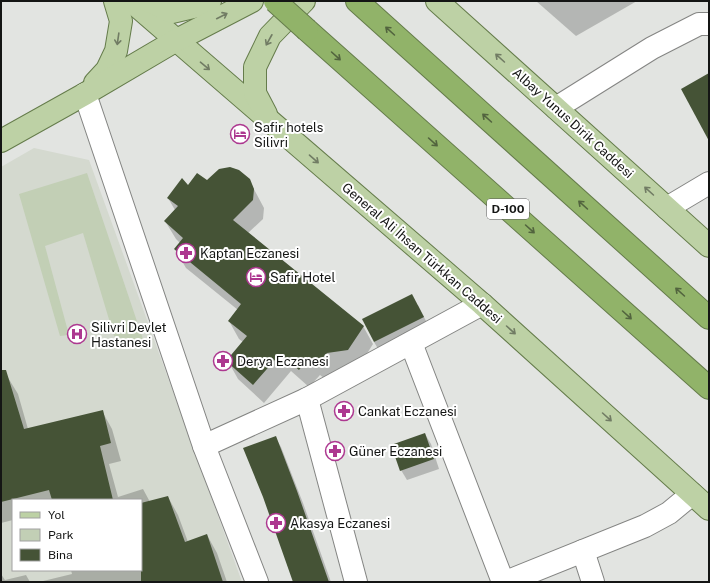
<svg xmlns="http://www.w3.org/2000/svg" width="710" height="583" viewBox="0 0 710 583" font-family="'Public Sans',sans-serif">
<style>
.built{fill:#d4d9cf;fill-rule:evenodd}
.green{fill:#c2cfb5}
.shadow{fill:#0003}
.building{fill:#455336}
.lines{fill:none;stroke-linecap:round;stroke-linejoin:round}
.minor-casing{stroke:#848583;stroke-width:24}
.major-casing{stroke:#657c4b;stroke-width:24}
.highway-casing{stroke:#657c4b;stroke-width:24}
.minor{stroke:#fff;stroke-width:22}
.major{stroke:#bdd1a5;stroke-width:22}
.highway{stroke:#91b369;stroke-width:22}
.highway-bridge-casing{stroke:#657c4b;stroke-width:24;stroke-linecap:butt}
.highway-bridge{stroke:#91b369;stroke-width:22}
.oneway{stroke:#717c64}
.oneway2{stroke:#52643e}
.labels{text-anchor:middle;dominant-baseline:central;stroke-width:4;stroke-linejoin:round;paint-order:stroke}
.shield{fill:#fff;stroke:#5a5b5a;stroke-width:1}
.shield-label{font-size:12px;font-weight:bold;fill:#141514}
.street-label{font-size:13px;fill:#141514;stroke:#fff}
.poi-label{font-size:13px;fill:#141514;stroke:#fff;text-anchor:start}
</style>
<rect width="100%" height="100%" fill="#e2e4e1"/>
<path class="built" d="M34 148 89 160 242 582H1V167ZM13 500H141V570H13Z"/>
<polygon class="green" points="87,173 146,348 114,336 83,233 45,246 69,335 60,336 19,194"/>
<g class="shadow">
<polygon points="536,1 637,1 576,36"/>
<polygon points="249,180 264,208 263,219 248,233 363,326 373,344 358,368 328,381 320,375 309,387 291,371 264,403 238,379 228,361 243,342 239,339 229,321 238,310 186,268 175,249 180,243 176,239 165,221 175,210 168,198 188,186 207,182"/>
<polygon points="418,305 429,327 380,352 374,342"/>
<polygon points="7,376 18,394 28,429 102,411 112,429 121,461 109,464 118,497 143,489 150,502 168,497 178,515 188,542 207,535 217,553 227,582 39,582 72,574 71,570 141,570 141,500 13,500 13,520 1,523 1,378"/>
<polygon points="425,434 431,444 439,469 407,480 401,470"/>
<polygon points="275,437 281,447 303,503 331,582 294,582"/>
<polygon points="1,574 5,580 26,575 30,582 1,582"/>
</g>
<g class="building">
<polygon points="709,73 709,141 681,89"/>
<polygon points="230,167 239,170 250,179 254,189 253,200 233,220 364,326 348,350 327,353 317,364 309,357 299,370 280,354 253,385 226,361 247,336 228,321 241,304 174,249 183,238 164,221 178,206 167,198 182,178 188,185 197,173 207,180 219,169"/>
<polygon points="412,294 424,317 374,342 362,319"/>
<polygon points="1,370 6,370 24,429 103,410 111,443 100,446 113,500 52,500 49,490 1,502"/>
<polygon points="425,433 434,459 400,471 391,445"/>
<polygon points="276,436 297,491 329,582 293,582 263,497 243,448"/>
<polygon points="168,496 185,542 207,534 223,582 141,582 141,503"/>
</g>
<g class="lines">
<g class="minor-casing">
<g id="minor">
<polyline points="85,94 204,446 257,582"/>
<polyline points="556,108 652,48 699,24 709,24"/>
<polyline points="667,208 709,183"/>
<polyline points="411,343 503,582"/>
<polyline points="307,399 356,582"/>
<polyline points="204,446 307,399 482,304"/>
<polyline points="583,551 593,582"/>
<polyline points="506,582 645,526 669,513 692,494"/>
</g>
</g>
<g class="major-casing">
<g id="major">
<polyline points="131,1 482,304 709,509"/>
<polyline points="149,1 172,12 206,4 210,1"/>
<polyline points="437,1 709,246"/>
<polyline points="95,83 107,70 116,51 121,21 115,1"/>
<polyline points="266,114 255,93 255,67 270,36 304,1"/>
<polyline points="1,141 85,94 175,41 252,1"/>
</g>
</g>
<g class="highway-casing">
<g id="highway">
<polyline points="357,1 709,318"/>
<polyline points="307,30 709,388"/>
</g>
</g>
<use href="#minor" class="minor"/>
<use href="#major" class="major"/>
<use href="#highway" class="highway"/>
<g class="highway-bridge-casing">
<polyline id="highway-bridge" points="275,1 307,30"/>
</g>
<use href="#highway-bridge" class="highway-bridge"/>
</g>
<defs><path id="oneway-shaft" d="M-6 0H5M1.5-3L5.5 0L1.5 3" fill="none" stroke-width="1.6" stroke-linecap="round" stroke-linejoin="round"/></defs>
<g class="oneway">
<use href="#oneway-shaft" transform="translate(222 16) rotate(-27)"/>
<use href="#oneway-shaft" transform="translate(118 39) rotate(98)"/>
<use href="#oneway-shaft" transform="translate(269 40) rotate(119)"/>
<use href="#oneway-shaft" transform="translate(500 58) rotate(-138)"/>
<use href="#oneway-shaft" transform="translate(205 66) rotate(40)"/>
<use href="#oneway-shaft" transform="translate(314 159) rotate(41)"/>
<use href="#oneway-shaft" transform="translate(649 191) rotate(-138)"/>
<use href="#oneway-shaft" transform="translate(511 330) rotate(42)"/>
<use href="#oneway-shaft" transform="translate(607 417) rotate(42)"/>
</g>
<g class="oneway2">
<use href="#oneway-shaft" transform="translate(390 31) rotate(-138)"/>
<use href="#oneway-shaft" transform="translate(336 56) rotate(42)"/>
<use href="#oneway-shaft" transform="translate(487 118) rotate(-138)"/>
<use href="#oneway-shaft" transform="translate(433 142) rotate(42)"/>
<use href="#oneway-shaft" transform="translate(583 205) rotate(-138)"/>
<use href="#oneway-shaft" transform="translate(530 229) rotate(42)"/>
<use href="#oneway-shaft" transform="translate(680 292) rotate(-138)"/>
<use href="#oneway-shaft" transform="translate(627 315) rotate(42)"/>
</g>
<defs>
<g id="hotel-ring" transform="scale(1)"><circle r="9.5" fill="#fff" stroke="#ad3890" stroke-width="1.5"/><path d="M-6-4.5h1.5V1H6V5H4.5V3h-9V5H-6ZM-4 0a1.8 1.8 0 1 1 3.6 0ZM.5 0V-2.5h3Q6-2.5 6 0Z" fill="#ad3890"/></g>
<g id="pharmacy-ring" transform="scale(1)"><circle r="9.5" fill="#fff" stroke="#ad3890" stroke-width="1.5"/><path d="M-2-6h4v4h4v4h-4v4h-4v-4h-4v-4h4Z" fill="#ad3890"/></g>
<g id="hospital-ring" transform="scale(1)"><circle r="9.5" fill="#fff" stroke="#ad3890" stroke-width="1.5"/><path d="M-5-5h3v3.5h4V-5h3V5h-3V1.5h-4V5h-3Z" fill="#ad3890"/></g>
</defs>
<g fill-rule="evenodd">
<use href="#hotel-ring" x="240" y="134"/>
<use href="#pharmacy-ring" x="186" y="253"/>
<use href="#hotel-ring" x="256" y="277"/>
<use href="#hospital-ring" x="77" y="334"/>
<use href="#pharmacy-ring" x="223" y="361"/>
<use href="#pharmacy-ring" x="344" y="411"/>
<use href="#pharmacy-ring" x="335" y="451"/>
<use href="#pharmacy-ring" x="276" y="523"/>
</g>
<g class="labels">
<rect class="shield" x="487" y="199" width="42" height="20" rx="3"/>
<g class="shield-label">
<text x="508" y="209">D-100</text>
</g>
<g class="street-label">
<text transform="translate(573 123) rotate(42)">Albay Yunus Dirik Caddesi</text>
<text transform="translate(422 253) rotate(41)">General Ali İhsan Türkkan Caddesi</text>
</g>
<g class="poi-label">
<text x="254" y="127">Safir hotels<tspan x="254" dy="15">Silivri</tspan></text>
<text x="200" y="253">Kaptan Eczanesi</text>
<text x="270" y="277">Safir Hotel</text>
<text x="91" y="327">Silivri Devlet<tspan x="91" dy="15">Hastanesi</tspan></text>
<text x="237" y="361">Derya Eczanesi</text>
<text x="358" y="411">Cankat Eczanesi</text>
<text x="349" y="451">Güner Eczanesi</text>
<text x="290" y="523">Akasya Eczanesi</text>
</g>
</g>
<rect width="710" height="583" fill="none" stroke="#141514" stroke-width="4"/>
<rect x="12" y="499" width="130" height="72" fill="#ffffff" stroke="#a1a1a1"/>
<rect x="20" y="512" width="20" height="6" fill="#bdd1a5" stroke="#a1a1a1"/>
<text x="48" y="519" font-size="12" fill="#141514">Yol</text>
<rect x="20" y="529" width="20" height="12" fill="#c2cfb5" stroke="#a1a1a1"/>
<text x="48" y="539" font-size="12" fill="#141514">Park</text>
<rect x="20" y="549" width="20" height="12" fill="#455336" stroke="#a1a1a1"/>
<text x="48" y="559" font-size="12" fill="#141514">Bina</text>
</svg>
